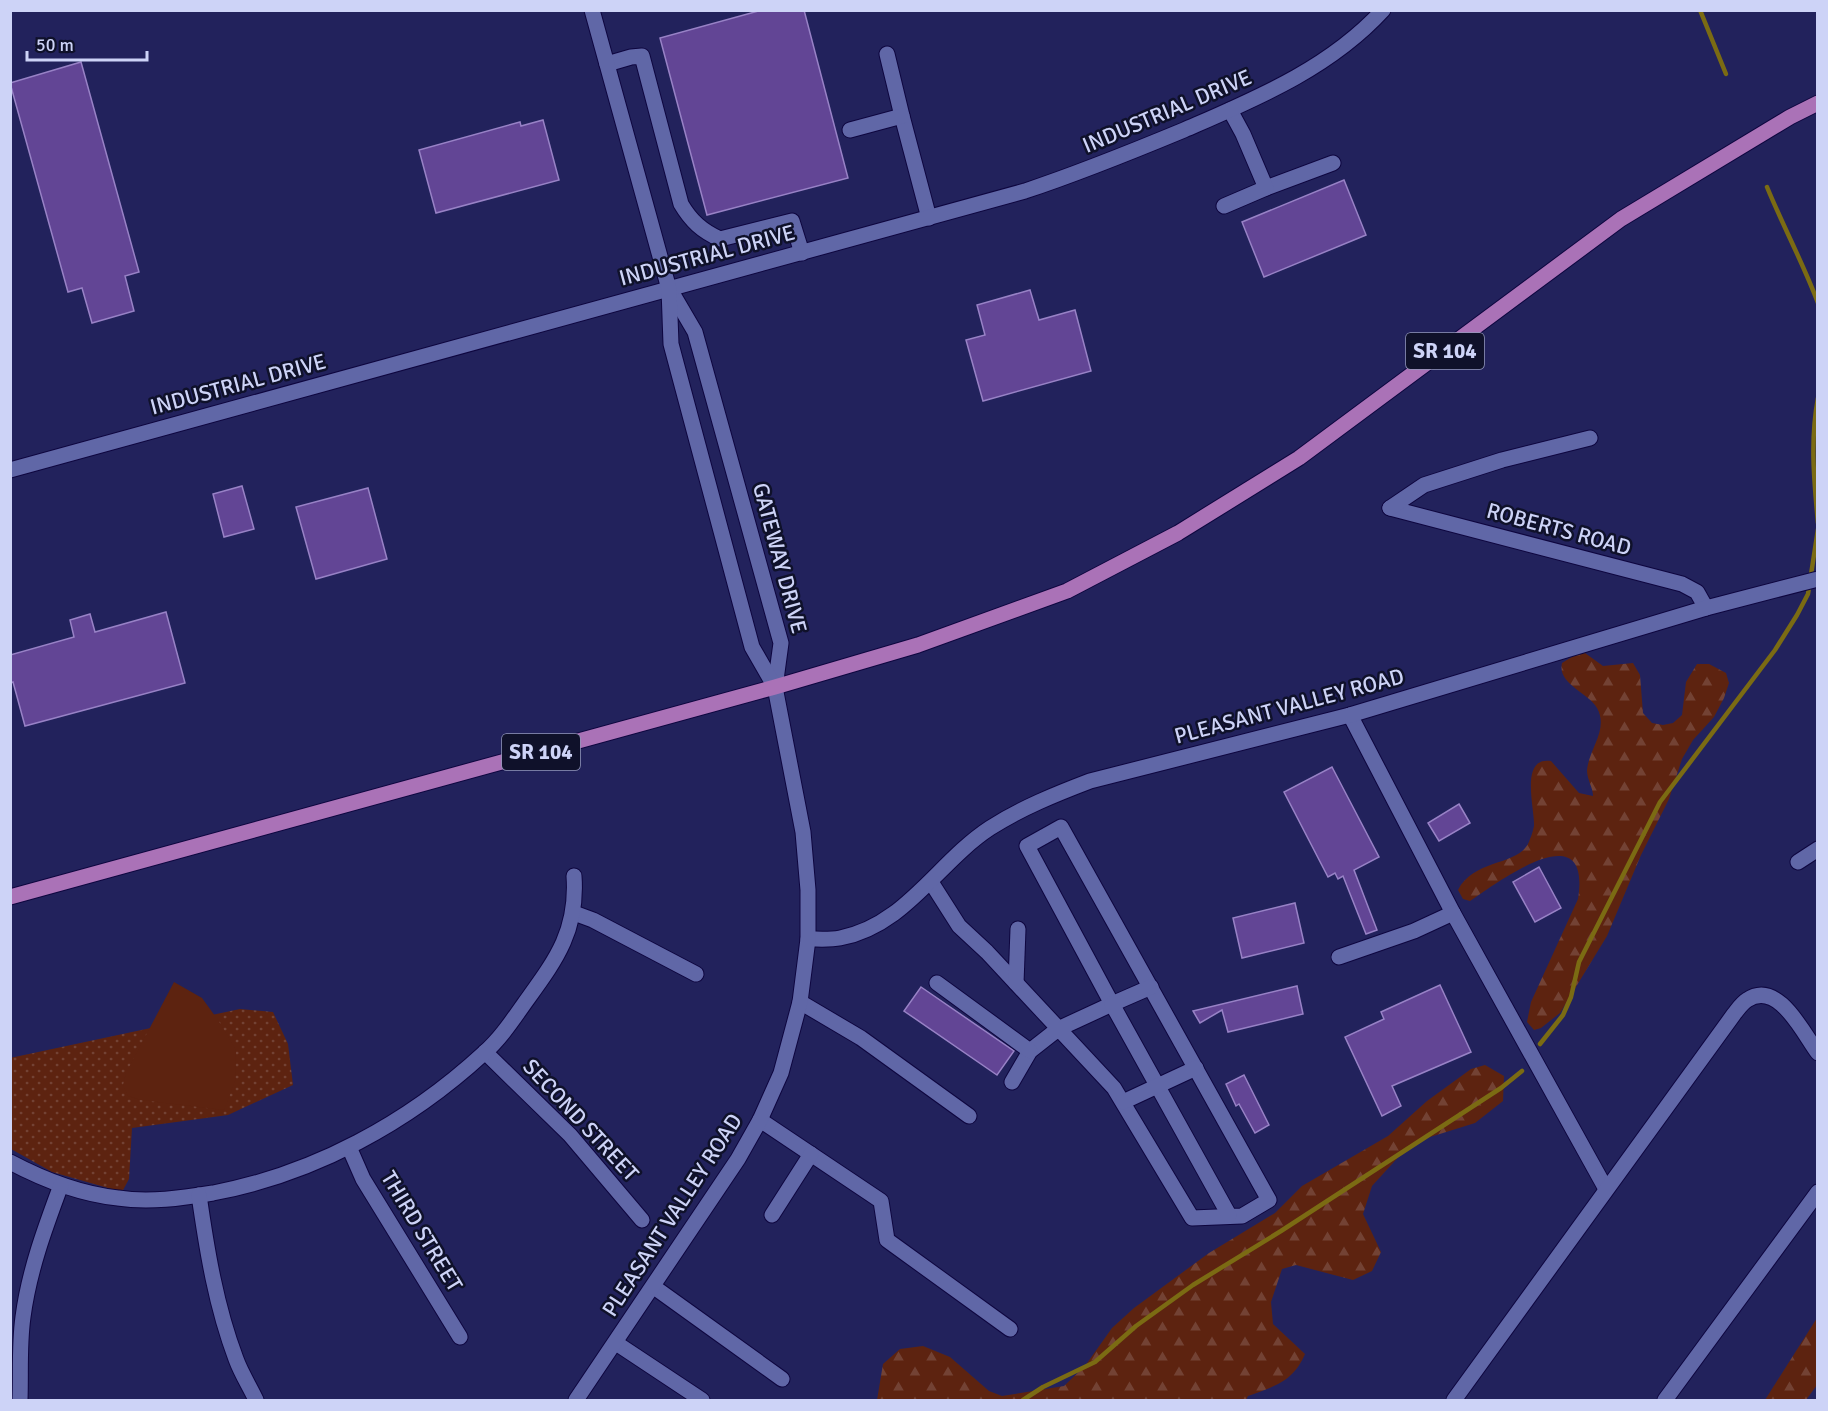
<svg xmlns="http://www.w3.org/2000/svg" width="1828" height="1411" viewBox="0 0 1828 1411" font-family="Signika,sans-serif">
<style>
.grass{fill:url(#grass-dots)}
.forest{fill:url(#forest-firs)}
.pitch{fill:#5d2310}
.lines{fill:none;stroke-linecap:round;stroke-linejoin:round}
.stream{stroke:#7b6b13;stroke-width:4.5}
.building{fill:#624595;stroke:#9882c6;stroke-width:1.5}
.minor-casing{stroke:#0e063f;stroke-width:17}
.major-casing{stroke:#0e063f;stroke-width:17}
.minor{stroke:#6067a7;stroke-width:15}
.major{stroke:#aa72b7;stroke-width:15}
.labels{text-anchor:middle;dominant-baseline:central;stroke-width:5;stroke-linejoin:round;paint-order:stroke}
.shield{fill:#0f112a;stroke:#9499ba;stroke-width:1.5}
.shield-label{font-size:21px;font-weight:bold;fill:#cdd3f7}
.street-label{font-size:22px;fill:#cdd3f7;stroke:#0f112a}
</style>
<defs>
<pattern id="grass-dots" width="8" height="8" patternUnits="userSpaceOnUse" patternTransform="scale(1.5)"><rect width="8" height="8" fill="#5d2310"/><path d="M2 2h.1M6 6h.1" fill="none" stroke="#734234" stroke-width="1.8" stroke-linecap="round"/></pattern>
<pattern id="forest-firs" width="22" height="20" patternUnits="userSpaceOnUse" patternTransform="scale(1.5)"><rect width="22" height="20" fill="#5d2310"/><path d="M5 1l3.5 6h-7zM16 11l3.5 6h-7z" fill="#734234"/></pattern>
</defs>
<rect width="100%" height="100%" fill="#22225c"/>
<polygon class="grass" points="240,1009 273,1012 288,1044 293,1085 228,1115 132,1128 129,1179 122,1192 52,1172 11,1149 10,1058"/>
<g class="forest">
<path d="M1585 653 1603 666 1633 663 1640 675 1643 713 1652 723 1663 725 1673 723 1682 715 1686 682 1697 664H1709L1726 673 1729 683 1724 698 1714 717 1693 740 1682 759 1669 799 1641 855 1607 936 1560 1013 1541 1028 1534 1030 1527 1022 1531 1002 1578 899C1592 812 1499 881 1470 901L1463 899 1458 890C1475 857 1522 867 1530 839 1532 835 1533 830 1534 826 1535 809 1519 756 1551 761L1579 793 1593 796C1593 787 1587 780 1587 770 1589 749 1609 729 1597 708 1588 692 1557 684 1562 663L1575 655Z"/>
<path d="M1485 1065 1504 1076 1503 1101 1475 1123 1427 1138 1403 1152 1372 1186 1363 1214 1381 1252 1372 1271 1353 1280 1296 1265 1282 1269 1271 1302 1273 1324 1305 1354C1293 1382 1275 1386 1248 1396L1246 1400H877L883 1364 900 1349 923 1346 950 1357 989 1391 1002 1396 1064 1386 1085 1366 1112 1328 1134 1308 1209 1253 1275 1213 1302 1186 1388 1136 1427 1101 1471 1069Z"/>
<polygon points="1817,1318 1817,1385 1806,1400 1765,1400"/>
</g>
<polygon class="pitch" points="174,982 202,998 218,1020 236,1050 235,1081 224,1110 141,1100 128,1096 123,1085 126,1073"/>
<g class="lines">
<g class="stream">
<polyline points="1700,10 1726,74"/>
<path d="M1767 187C1783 226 1803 263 1818 303"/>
<path d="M1818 398C1810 440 1814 481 1818 523"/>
<polyline points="1540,1044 1563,1015 1571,997 1579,962 1660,802 1775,650 1797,615 1808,594 1818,529"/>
<polyline points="1023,1400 1043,1387 1095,1362 1136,1326 1193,1285 1281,1231 1501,1088 1522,1071"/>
</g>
</g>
<g class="building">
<polygon points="762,10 804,10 848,178 707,215 660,38"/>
<polygon points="81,62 139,272 125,276 134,311 92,323 82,288 68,292 10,83"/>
<polygon points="543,120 559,180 436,213 419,150 520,122 521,126"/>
<polygon points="1344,180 1366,235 1264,277 1242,222"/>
<polygon points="1030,290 1039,320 1075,310 1091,371 983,401 966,340 985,335 977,305"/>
<polygon points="242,486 254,529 224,537 213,494"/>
<polygon points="368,488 387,559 316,579 296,507"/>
<polygon points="166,612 185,683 25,726 13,682 10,683 10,655 74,637 70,620 90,614 95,632"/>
<polygon points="1332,767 1379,857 1354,870 1377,930 1366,934 1343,876 1338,879 1335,873 1328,877 1284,792"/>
<polygon points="1459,804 1470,823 1439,841 1428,823"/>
<polygon points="1539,867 1561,908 1535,922 1513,882"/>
<polygon points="1295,903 1304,943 1242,958 1233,918"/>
<polygon points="1440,985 1471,1052 1392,1086 1401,1106 1382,1116 1345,1037 1384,1019 1381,1012"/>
<polygon points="1297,986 1303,1014 1228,1032 1222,1010 1200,1023 1193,1011"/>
<polygon points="921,987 1014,1051 997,1075 904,1011"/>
<polygon points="1244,1075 1269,1125 1255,1133 1239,1104 1236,1106 1226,1084"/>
</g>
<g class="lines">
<g class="minor-casing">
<g id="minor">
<polyline points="887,54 902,116 929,218"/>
<path d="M607 64 631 57 642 56 681 204C691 221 702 231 720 239L792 221 802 253"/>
<polyline points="850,130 902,116"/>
<polyline points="1266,188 1333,163"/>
<polyline points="1224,206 1266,188 1243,134 1230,110"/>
<polyline points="671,291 695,332 781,643 775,687"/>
<path d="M10 470 1025 191C1079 173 1131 152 1184 130 1255 99 1329 69 1383 10"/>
<polyline points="1390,508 1682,584 1697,592 1706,608"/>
<polyline points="1390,508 1424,485 1502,460 1590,438"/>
<polyline points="1350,715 1453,913 1606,1189"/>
<polyline points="1798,862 1818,849"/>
<polyline points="931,882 959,926 987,952 1114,1088 1192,1218 1242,1216 1269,1200 1061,827 1027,846 1112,1004 1058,1029 1030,1051 1012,1082"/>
<polyline points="574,913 593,920 696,974"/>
<path d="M808 939C818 939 830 940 840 938 905 926 938 862 990 828 1021 808 1056 794 1090 781L1350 715 1706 608 1818 579"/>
<polyline points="1339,957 1414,931 1453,913"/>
<polyline points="937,983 1030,1051"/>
<polyline points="1016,983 1018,929"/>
<polyline points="1151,987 1112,1004 1229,1215"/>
<polyline points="800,1002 861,1038 969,1116"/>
<polyline points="485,1052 570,1135 642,1220"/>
<polyline points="1123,1102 1196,1068"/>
<polyline points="760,1120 881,1201 887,1240 1010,1329"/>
<polyline points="349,1147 363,1179 460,1337"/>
<path d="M10 1162C44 1180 80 1194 118 1198 149 1203 182 1198 213 1193 314 1174 408 1123 484 1053 500 1039 512 1021 524 1004 555 961 578 932 574 876"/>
<path d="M199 1195C207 1251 216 1306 236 1359 241 1373 250 1387 256 1400"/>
<polyline points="772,1215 811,1154"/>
<polyline points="654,1287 782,1379"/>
<polyline points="616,1343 702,1400"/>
<path d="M20 1400C21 1373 19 1345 23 1317 29 1271 45 1228 61 1185"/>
<polyline points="576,1400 738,1159 760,1120 781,1073 800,1002 808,939 808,890 803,832 775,687 752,647 671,344 669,289 592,10"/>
<path d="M1454 1400 1734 1014C1738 1009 1742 1003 1747 1000 1778 979 1803 1033 1818 1053"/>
<polyline points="1665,1400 1818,1192"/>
</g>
</g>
<g class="major-casing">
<polyline id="major" points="10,897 775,687 918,645 1067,591 1178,533 1299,458 1621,219 1790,117 1818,103"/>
</g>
<use href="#minor" class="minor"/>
<use href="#major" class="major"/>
</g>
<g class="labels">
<g class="shield">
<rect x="1406" y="333" width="78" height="36" rx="4.5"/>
<rect x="502" y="734" width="78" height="36" rx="4.5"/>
</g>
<g class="shield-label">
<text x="1445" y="351">SR 104</text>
<text x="541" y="752">SR 104</text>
</g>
<g class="street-label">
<text transform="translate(1167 111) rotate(-23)">INDUSTRIAL DRIVE</text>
<text transform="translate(707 255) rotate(-15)">INDUSTRIAL DRIVE</text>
<text transform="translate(238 384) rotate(-15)">INDUSTRIAL DRIVE</text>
<text transform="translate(1559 529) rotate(15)">ROBERTS ROAD</text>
<text transform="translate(780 558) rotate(75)">GATEWAY DRIVE</text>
<text transform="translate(1289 706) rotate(-15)">PLEASANT VALLEY ROAD</text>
<text transform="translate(581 1120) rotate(47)">SECOND STREET</text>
<text transform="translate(672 1215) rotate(-57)">PLEASANT VALLEY ROAD</text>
<text transform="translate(422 1231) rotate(59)">THIRD STREET</text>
</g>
</g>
<rect width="1828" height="1411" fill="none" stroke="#cdd3f7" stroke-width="24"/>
<path d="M27 51v9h120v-9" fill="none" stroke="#cdd3f7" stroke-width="3"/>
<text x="36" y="51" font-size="18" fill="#cdd3f7" stroke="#0f112a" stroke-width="4.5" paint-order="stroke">50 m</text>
</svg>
